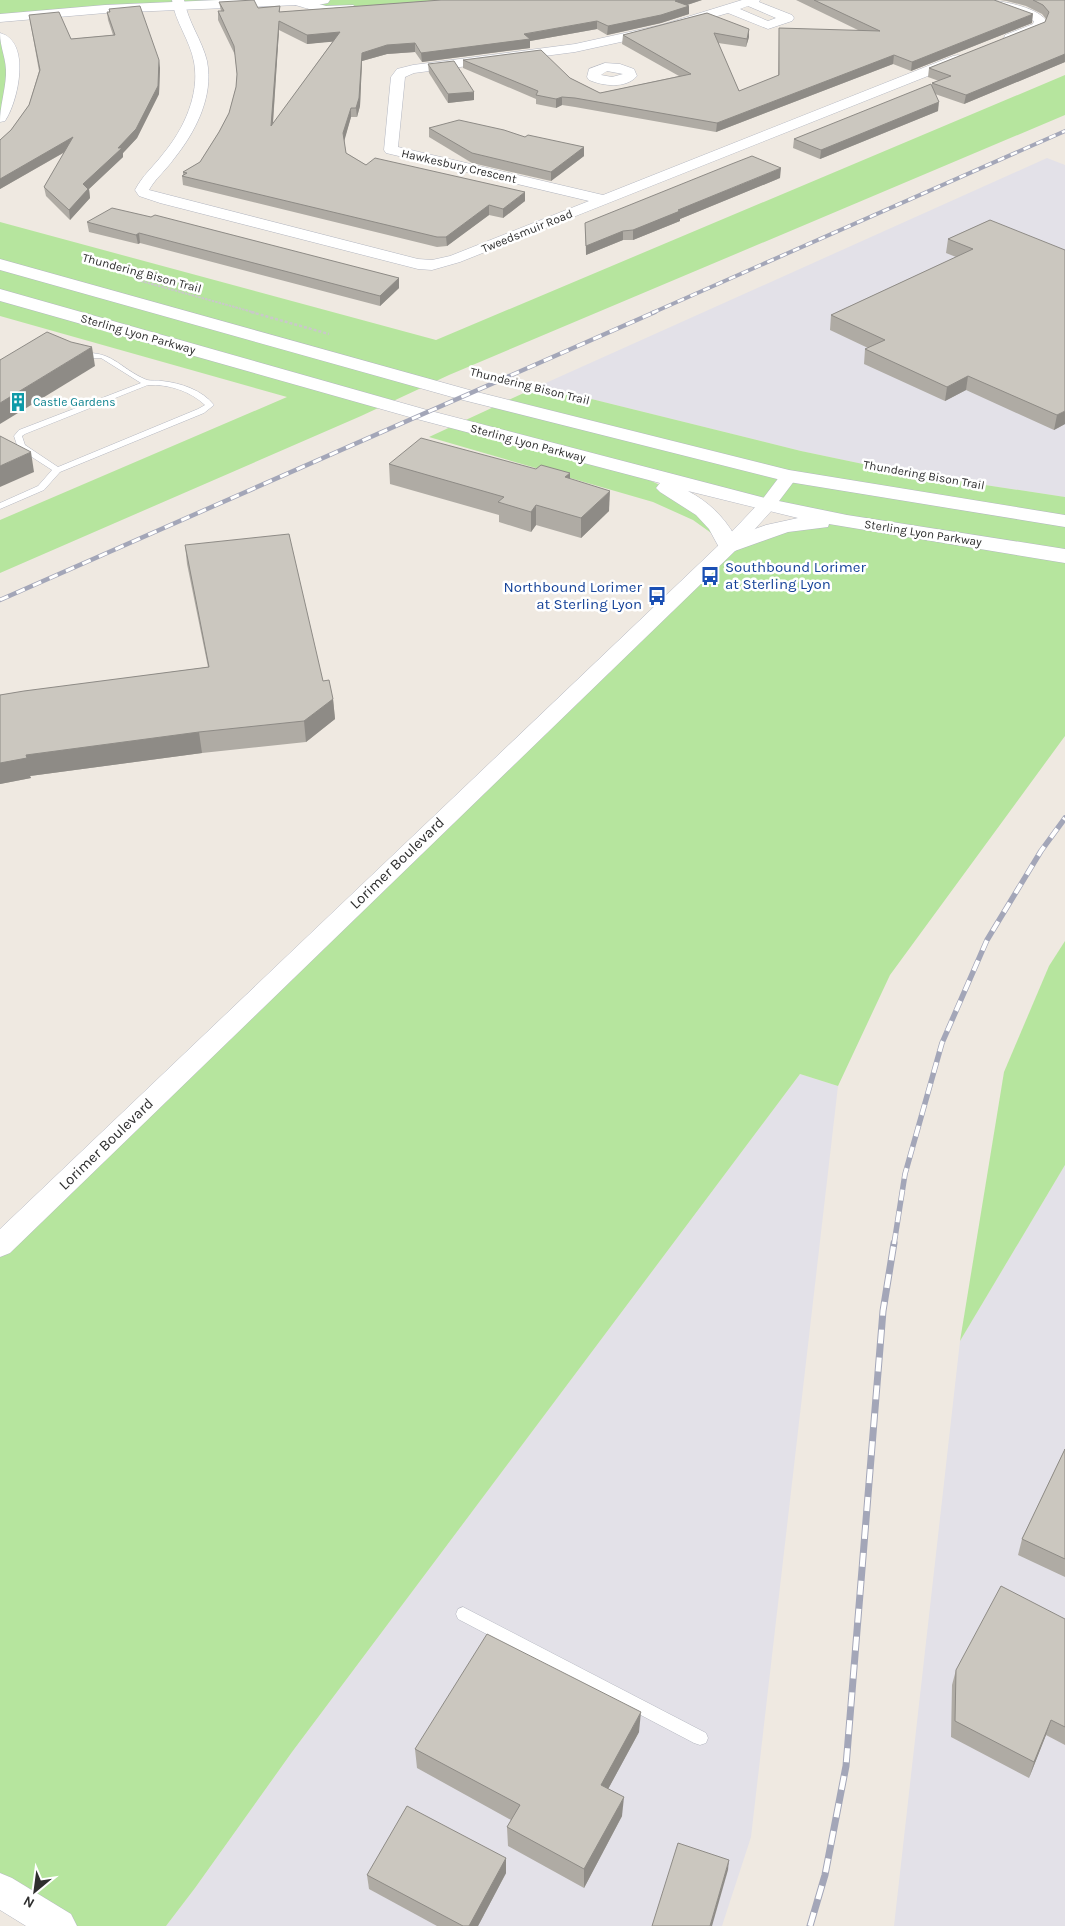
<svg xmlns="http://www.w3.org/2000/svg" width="1065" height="1926" viewBox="0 0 1065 1926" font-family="Karla,sans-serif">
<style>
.industrial{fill:#e3e1e8}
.green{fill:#b6e59e;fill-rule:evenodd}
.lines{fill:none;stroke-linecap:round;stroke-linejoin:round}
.lane-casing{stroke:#b4b7c1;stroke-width:1}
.street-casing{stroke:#b4b7c1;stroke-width:1}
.secondary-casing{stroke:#b4b7c1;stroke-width:1}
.path-far1{stroke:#c9c9c9;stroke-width:2;stroke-dasharray:2.5 1;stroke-linecap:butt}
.path{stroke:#c9c9c9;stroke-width:2.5;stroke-dasharray:3 2;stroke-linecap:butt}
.lane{fill:#fff;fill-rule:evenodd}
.street{fill:#fff;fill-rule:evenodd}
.secondary{fill:#fff;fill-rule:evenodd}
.rail-far3-casing{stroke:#a3a6b8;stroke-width:4}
.rail-far2-casing{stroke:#a3a6b8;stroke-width:4.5}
.rail-far1-casing{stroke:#a3a6b8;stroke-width:5.5}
.rail-casing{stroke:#a3a6b8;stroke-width:7}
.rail-far3{stroke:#fff;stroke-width:2.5;stroke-dasharray:7;stroke-linecap:butt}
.rail-far2{stroke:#fff;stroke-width:3;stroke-dasharray:9;stroke-linecap:butt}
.rail-far1{stroke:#fff;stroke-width:4;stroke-dasharray:11;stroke-linecap:butt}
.rail{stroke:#fff;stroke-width:5;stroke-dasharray:14;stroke-linecap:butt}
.wall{fill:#afaba4;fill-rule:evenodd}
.shaded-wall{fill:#8e8b86}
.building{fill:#cbc7bf;stroke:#8e8b86;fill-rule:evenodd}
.labels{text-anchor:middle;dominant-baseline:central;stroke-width:5;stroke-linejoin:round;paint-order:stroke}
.far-street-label{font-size:12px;fill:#2e2e2e;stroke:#fff}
.far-culture-label{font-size:12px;fill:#0d838f;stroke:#fff;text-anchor:start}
.transit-label{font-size:15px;fill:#164399;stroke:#fff;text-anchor:start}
.street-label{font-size:15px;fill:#2e2e2e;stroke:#fff}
</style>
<rect width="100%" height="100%" fill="#efe9e1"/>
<g class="industrial">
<polygon points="1047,158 1065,165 1065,497 906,473 801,451 539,386"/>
<polygon points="800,1074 838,1086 751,1837 722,1926 166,1926 195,1888 292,1752"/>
<polygon points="1065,1165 1065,1926 894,1926 960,1341"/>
</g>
<g class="green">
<polygon points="0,0 452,0 335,10 296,1 0,18"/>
<polygon points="0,37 9,48 5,111 0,118"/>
<polygon points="1065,75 1065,115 449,375 361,416 0,573 0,520 287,397 0,316 0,222 436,340"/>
<path d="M539 386 801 451 906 473 1065 497V736L890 975 838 1086 800 1074 292 1752 195 1888 166 1926H59L0 1890V1246L728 545 693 520 653 502 429 437ZM633 472 843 521 759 534 728 545 672 491Z"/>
<polygon points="1065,941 1065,1165 960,1341 1004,1072 1049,966"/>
</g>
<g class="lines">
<g class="lane-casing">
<g id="lane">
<path d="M76 354C112 348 118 368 147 380 151 381 157 380 162 381 181 383 202 390 214 405L204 413 60 472 44 490 0 509V503L38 486 52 470 18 448 14 436 19 430 141 383 101 358H76ZM148 385C169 384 190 391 205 405L198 409 58 467 25 445 22 436 25 434Z"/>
<polygon points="463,1607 706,1733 708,1738 706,1743 700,1745 694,1743 458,1619 456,1614 458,1609"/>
</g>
</g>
<g class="street-casing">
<g id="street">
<path d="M172 0H184C188 22 202 40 207 61 214 97 195 133 173 160 166 170 155 179 149 190L418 259 432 260 450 256 589 201 386 153 384 150 391 77 397 69 413 65 575 44 661 25 742 0H760L759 2 792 15 794 18 792 21 768 29 728 13 648 36 575 52 414 73 405 77 398 147 603 195 953 56 958 55 965 59 963 62 460 262 432 270 418 269 160 203 139 196 135 190C142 176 154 166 163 154 184 129 200 94 194 62 190 40 175 22 172 0ZM748 6 776 18 768 21 740 9Z"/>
<path d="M290 0H306L326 6 353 5 359 9C347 22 306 8 292 4Z"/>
<path d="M982 0C999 0 1035 6 1046 20L1043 29 1015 41H1005L1004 38 1005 35 1033 24 1034 21 984 3Z"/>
<path d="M0 33C32 41 18 102 5 121L0 122C0 106 5 92 6 75 7 60 0 48 0 33Z"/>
<path d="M605 63 620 64 634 69 637 76C626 89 603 86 589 80L587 77 589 69ZM607 71 623 74 612 77 601 75Z"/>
<polygon points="789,471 795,472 798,476 773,509 736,550 10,1253 0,1257 0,1229 722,542 761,501 783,472"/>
<polygon points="0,1873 12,1878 71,1914 77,1926 26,1926 0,1910"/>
</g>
</g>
<g class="secondary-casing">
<g id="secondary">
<polygon points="218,0 330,0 328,3 323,4 105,13 0,22 0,14 105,5"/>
<polygon points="0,259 473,391 789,470 1065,515 1065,527 789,482 459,399 0,270"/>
<path d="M0 289 427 410 769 499 847 515 1065 549V563L829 524 828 527 788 532 729 553 721 551 709 529 696 515 660 492 656 488 660 483 413 418 0 301ZM688 491 798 518 766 525 735 536C723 516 709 502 688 491Z"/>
</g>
</g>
<polyline class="path-far1" points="141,281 256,313"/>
<polyline class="path" points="251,312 329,334"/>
<use href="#lane" class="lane"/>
<use href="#street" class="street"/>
<use href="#secondary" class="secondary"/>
<g class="rail-far3-casing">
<polyline id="rail-far3" points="652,313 1065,131"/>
</g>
<g class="rail-far2-casing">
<polyline id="rail-far2" points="0,600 655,312"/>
</g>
<g class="rail-far1-casing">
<polyline id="rail-far1" points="894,1244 905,1174 942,1043 987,940 1041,851 1065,818"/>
</g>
<g class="rail-casing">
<polyline id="rail" points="810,1926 825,1875 846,1766 883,1311 894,1243"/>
</g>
<use href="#rail-far3" class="rail-far3"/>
<use href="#rail-far2" class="rail-far2"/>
<use href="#rail-far1" class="rail-far1"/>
<use href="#rail" class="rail"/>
</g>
<g class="wall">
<path d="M441 0H702L687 5 689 14 661 23 607 35 597 29 530 41V48L422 62 415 52 387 54 362 61 360 106 357 117H351L344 140 346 153 366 165 525 201 503 218 489 215 447 246 437 247 183 185 182 176 183 175V172L200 162 219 132 229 113 236 87 237 75 235 55 218 20V11H221L219 2 258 8 280 6V12ZM279 30 307 44 333 41 273 124Z"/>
<polygon points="796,0 994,0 1032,23 911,71 893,64 716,132 575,107 562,105 556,108 536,104 536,99 463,68 463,60 570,78 600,93 679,76 622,44 623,35 707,13 749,37 746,47 718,43 739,91 778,76 779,28 860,31"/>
<polygon points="1000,0 1065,0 1065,62 964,104 935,94 938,111 820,159 793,148 794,139 932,86 932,83 939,81 928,77 929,68 1045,22 1046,19 1042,14 1026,6 1007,1"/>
<polygon points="109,9 160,68 159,94 137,138 123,153 123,157 89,189 90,198 70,220 46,196 44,187 65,152 0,189 0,140 11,130 29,105 39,71 29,15 71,39 113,35 108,20 107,12 109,12"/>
<polygon points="428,64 474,100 448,103 429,73"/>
<polygon points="429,128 525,137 584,147 584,156 551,181 472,163 429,137"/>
<polygon points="780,178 680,219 680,221 633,240 623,240 586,255 585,223"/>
<polygon points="151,217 399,278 399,288 380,306 140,243 138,244 89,232 87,222"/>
<polygon points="990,220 1065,424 1054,430 966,390 945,401 864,364 865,349 868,348 830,330 831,315 956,257 946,253 948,239"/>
<polygon points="389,464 570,479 609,511 581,538 536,525 531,532 499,522 499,515 390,484"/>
<polygon points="185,545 323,681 333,699 335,719 306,742 202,753 30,776 31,778 0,784 0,695 208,667 187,564"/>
<polygon points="1065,1449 1065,1577 1018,1555 1022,1539"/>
<polygon points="1065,1619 1065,1745 1046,1735 1029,1778 951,1737 952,1685 956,1670"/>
<polygon points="639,1732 608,1789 622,1816 584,1888 508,1846 507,1827 511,1820 417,1768 415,1749"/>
<polygon points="506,1858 506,1873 478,1926 437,1926 369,1889 367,1875"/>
</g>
<g class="shaded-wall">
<polygon points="678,0 702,0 675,9 675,1"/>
<polygon points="689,6 689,14 661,23 607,35 608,26"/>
<polygon points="1033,14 1032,23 911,71 912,62"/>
<polygon points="279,21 279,30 272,135 271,126"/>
<polygon points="597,21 597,29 530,41 530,48 422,62 421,53"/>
<polygon points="749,29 749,37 746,47 747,39"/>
<polygon points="340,32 340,41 307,44 307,35"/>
<polygon points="415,43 415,52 387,54 362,61 360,106 357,117 356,108 362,53 387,45"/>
<polygon points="1065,54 1065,62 964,104 966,95"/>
<polygon points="894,55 893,64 716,132 717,123"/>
<polygon points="159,60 160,68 159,94 137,138 123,153 123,157 89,189 90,198 70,220 69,210 83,184 118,148"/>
<polygon points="474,92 474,100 448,103 448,94"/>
<polygon points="562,97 562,105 556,108 556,99"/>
<polygon points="939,102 938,111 820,159 821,150"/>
<polygon points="351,108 351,117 344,142 343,133"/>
<polygon points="73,137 75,146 0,189 0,179"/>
<polygon points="584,147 584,156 551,181 551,172"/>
<polygon points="781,168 780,178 680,219 680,221 633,240 633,230 678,210"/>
<polygon points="525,192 525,201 503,218 503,209"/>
<polygon points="489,205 489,215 447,246 446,237"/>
<polygon points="623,231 623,240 586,255 586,246"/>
<polygon points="139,233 140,243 138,244 136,235"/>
<polygon points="399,278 399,288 380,306 380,296"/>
<polygon points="92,347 95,366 0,424 0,403"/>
<polygon points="968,376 966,390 945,401 947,387"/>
<polygon points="1065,411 1065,424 1054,430 1057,415"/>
<polygon points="31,452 34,472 0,487 0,466"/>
<polygon points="570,473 570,493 565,477"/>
<polygon points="610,491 609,511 581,538 581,518"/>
<polygon points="536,505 536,525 531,532 531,512"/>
<polygon points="333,699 335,719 306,742 304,721"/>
<polygon points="199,732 202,753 30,776 31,778 0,784 0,763 26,755"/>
<polygon points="641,1712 639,1732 600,1804 601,1785"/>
<polygon points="1051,1720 1046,1735 1029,1778 1034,1762"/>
<polygon points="624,1797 622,1816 584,1888 584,1869"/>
<polygon points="506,1858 506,1873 478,1926 469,1926"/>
<polygon points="729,1860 728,1870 712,1926 710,1926"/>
</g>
<g class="building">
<path d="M254 0 258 8 280 6 279 12 441 0H678L675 1 689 6 661 15 608 26 597 21 524 34 530 39 421 53 415 43 387 45 362 53 359 98 356 108H351L343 133 346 153 366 165 375 158 525 192 503 209 489 205 446 237H437L182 176 187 173 183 172 200 162 219 132 229 113 236 87 237 74 234 46 218 11H224L219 2ZM279 21 307 35 340 32 271 126Z"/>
<polygon points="814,0 994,0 1033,14 912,62 894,55 717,123 575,98 562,97 556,99 536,95 538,91 463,60 541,50 570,78 600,93 691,74 623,35 707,13 749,29 747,39 714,33 739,91 779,75 779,28 880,31"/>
<polygon points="1033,0 1065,0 1065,54 966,95 932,83 951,76 929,68 1045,22 1049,12 1043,5"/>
<polygon points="140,6 159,60 158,86 136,129 118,148 122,148 83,184 88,189 69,210 44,187 73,137 0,179 0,140 11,130 29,105 40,70 29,15 59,12 71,39 115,35 107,12 110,12 109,9"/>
<polygon points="454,61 474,92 448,94 428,64"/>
<polygon points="931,84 939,102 821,150 794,139"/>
<polygon points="459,120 504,130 525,137 528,135 584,147 551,172 472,153 429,128"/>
<polygon points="752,156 781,168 678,210 680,211 633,230 623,231 586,246 585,223 729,165"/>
<polygon points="112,208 151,217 155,215 399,278 380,296 139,233 136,235 87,222"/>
<polygon points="990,220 1065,250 1065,411 1057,415 968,376 947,387 865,349 885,340 831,315 973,249 948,239"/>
<polygon points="47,332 71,342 92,347 0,403 0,360"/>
<polygon points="0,436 31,452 0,466"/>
<polygon points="421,438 536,469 541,465 570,473 565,477 610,491 581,518 536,505 531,512 498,502 504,497 389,464"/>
<polygon points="289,534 323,681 329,680 333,699 304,721 199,732 26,755 27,758 0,763 0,695 24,691 209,667 185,545"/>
<polygon points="1065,1449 1065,1559 1022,1539"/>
<polygon points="1001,1586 1065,1619 1065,1727 1051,1720 1034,1762 955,1721 956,1670"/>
<polygon points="487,1634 641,1712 601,1785 624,1797 584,1869 507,1827 520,1805 415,1749"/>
<polygon points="407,1806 506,1858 469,1926 463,1926 367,1875"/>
<polygon points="678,1843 729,1860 710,1926 652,1926"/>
</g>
<defs>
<g id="building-bare" transform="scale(1.5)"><path d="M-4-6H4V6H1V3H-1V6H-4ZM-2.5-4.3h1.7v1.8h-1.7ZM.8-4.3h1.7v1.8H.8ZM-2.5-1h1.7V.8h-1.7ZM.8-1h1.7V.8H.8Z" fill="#0f9aa8" stroke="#fff" stroke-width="2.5" paint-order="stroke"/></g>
<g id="bus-bare" transform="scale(1.5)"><path d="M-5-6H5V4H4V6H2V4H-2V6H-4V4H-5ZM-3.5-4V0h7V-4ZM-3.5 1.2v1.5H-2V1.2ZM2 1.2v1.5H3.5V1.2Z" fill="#1a4fb4" stroke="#fff" stroke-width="2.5" paint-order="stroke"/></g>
</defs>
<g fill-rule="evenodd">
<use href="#building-bare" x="18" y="402"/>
<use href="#bus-bare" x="710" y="576"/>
<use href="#bus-bare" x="657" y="596"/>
</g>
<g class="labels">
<g class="far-street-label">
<text transform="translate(459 166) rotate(13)">Hawkesbury Crescent</text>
<text transform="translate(527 231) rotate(-22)">Tweedsmuir Road</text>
<text transform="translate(142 273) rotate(15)">Thundering Bison Trail</text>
<text transform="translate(138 334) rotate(16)">Sterling Lyon Parkway</text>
<text transform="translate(530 386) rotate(14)">Thundering Bison Trail</text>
<text transform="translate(528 443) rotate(15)">Sterling Lyon Parkway</text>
<text transform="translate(924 475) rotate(10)">Thundering Bison Trail</text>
<text transform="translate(923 533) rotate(9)">Sterling Lyon Parkway</text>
</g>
<g class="far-culture-label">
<text x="33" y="402">Castle Gardens</text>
</g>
<g class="transit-label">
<text x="725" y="567">Southbound Lorimer<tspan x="725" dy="17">at Sterling Lyon</tspan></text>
<text x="642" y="587" text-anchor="end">Northbound Lorimer<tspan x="642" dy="17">at Sterling Lyon</tspan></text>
</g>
<g class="street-label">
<text transform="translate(397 863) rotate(-44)">Lorimer Boulevard</text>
<text transform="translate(106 1144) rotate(-44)">Lorimer Boulevard</text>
</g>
</g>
<g transform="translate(35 1891) rotate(209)" stroke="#ffffff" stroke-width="4" paint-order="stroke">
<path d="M0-4L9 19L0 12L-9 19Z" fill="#2e2e2e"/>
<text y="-8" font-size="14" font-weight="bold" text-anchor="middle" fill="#2e2e2e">N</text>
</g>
</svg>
